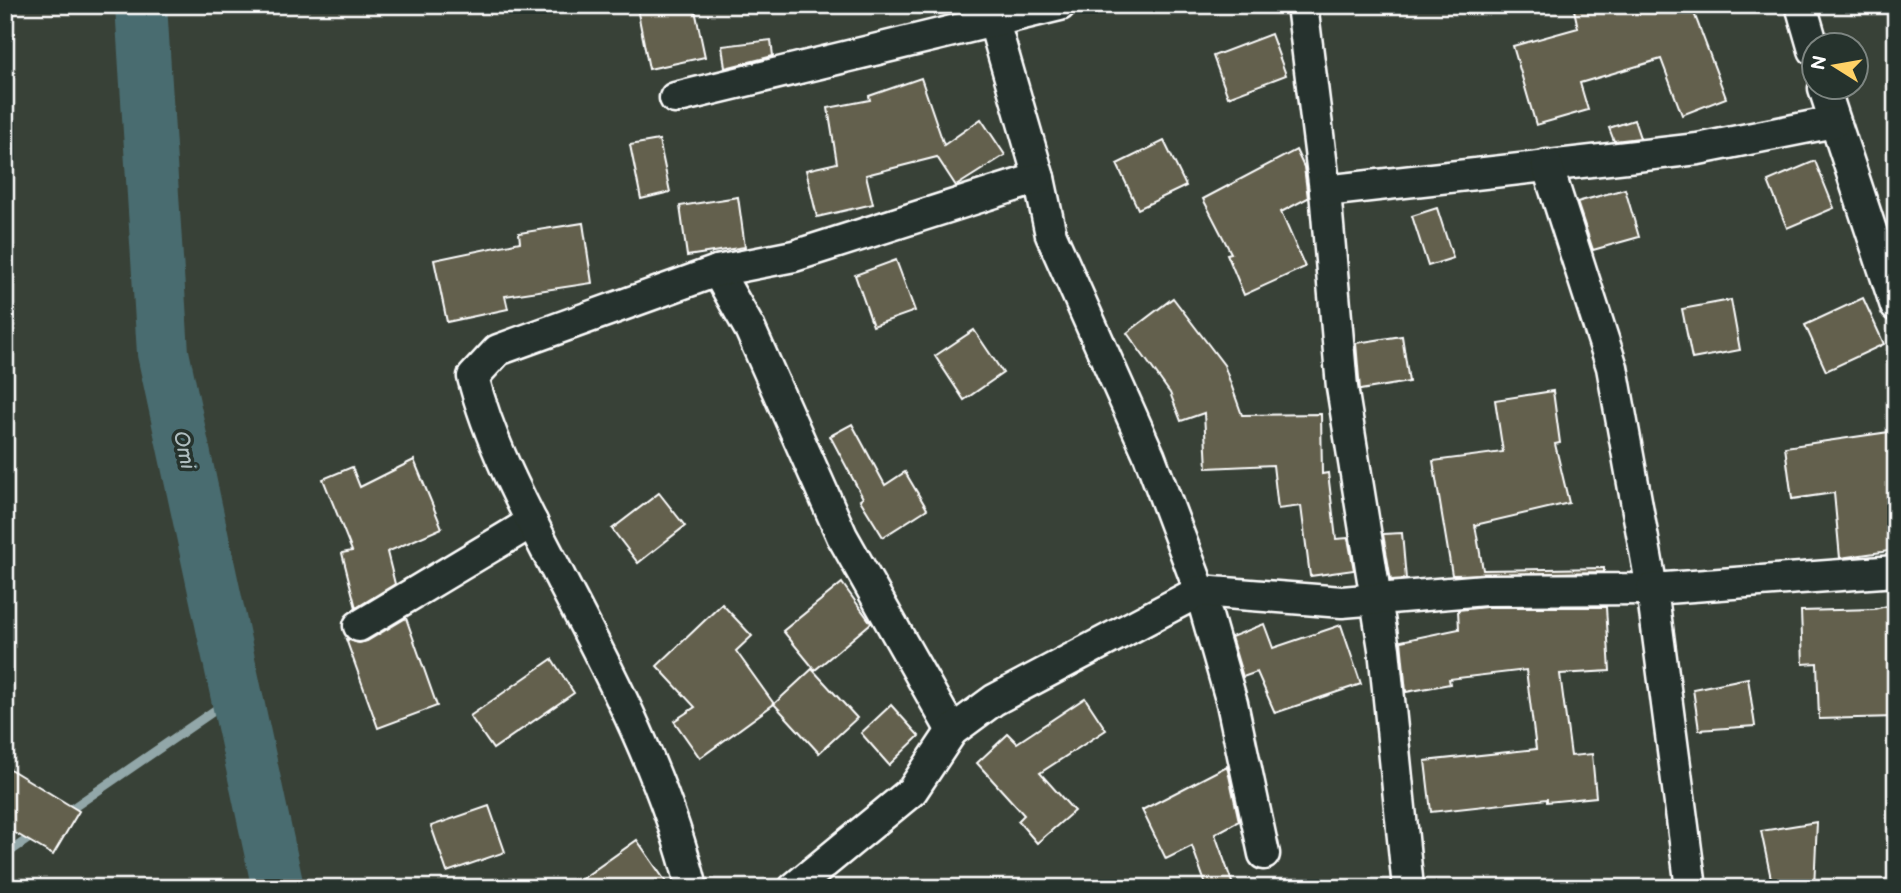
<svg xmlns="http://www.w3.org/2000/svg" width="1901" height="893" viewBox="0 0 1901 893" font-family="'Balsamiq Sans',sans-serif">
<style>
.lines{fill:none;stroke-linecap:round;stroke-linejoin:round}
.stream{stroke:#92a7a9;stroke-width:9}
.river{stroke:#4a6c70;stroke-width:52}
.building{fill:#63614d;stroke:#fff;stroke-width:2}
.street-casing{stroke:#fff;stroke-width:35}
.street{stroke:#26332d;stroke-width:30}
.labels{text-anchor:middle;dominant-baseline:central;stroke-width:7;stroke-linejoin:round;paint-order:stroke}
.water-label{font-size:21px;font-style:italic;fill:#aebdbf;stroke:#26332d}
</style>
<rect width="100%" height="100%" fill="#384137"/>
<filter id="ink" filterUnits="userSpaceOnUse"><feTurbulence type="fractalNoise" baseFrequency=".0143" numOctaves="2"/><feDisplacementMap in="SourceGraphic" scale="14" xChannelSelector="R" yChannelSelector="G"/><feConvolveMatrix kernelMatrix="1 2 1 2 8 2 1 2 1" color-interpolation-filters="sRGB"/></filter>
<g filter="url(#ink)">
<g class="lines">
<g class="stream">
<polyline points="64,814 237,695"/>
<polyline points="5,855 35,834"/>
</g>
<polyline class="river" points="141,5 163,353 278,888"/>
</g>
<g class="building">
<polygon points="650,5 694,5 705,57 649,69 637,8"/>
<polygon points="1573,5 1691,5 1726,98 1682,115 1661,59 1580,83 1588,110 1536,125 1513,46 1578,28"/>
<polygon points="1271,34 1286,75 1228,97 1213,56"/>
<polygon points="771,40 773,56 725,68 722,46"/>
<polygon points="921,78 944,145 981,119 1005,155 956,186 937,157 866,175 873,204 817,217 806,170 837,163 828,108 870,100 869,96"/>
<polygon points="1634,120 1640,138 1614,141 1609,128"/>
<polygon points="659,140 670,192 641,199 630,145"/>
<polygon points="1164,141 1186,186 1138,209 1117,164"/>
<polygon points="1296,150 1304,167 1308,198 1281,212 1305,267 1244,295 1227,254 1231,253 1203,199"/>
<polygon points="1815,161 1834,208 1787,228 1768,181"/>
<polygon points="1625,189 1639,237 1593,250 1577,202"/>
<polygon points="738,197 745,247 687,256 680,206"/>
<polygon points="1437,208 1453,258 1428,266 1412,216"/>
<polygon points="583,223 592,283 505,296 508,309 447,322 434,260 520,242 519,233"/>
<polygon points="896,260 915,311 873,326 855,275"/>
<polygon points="1173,298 1224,365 1242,415 1321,414 1322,474 1328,473 1336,539 1348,538 1354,570 1310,576 1301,506 1278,509 1273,465 1207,468 1204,413 1181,421 1170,393 1127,333"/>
<polygon points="1863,298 1884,344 1826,371 1805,325"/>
<polygon points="1731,300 1740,350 1692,359 1682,309"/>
<polygon points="974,330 1003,373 964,400 935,356"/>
<polygon points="1402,336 1409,382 1360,390 1356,343"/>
<polygon points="1553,391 1560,443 1555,444 1569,503 1475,525 1483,570 1604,568 1604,572 1452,575 1433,461 1503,452 1495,400"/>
<polygon points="852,424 885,485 905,472 927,509 883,537 860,500 863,498 830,436"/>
<polygon points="1896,431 1896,550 1840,558 1834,493 1792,499 1785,447"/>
<polygon points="414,460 442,528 387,552 395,584 356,608 342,553 352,551 323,479 352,467 360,487"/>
<polygon points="659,493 685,526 638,563 612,529"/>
<polygon points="1402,533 1406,579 1391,580 1383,534"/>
<polygon points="842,583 871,623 815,670 783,631"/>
<polygon points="722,604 752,636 736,651 774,704 700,758 674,721 695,707 657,666"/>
<polygon points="1896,604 1896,717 1819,719 1817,663 1803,664 1801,611 1874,609"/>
<polygon points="1486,607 1606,607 1610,671 1560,674 1571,756 1592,754 1596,797 1547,802 1547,799 1431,812 1425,761 1536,749 1526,670 1449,679 1450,684 1406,692 1401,641 1459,629 1458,610"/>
<polygon points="406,618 437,706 378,728 346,639 359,643 367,641"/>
<polygon points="1264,624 1273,648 1341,625 1361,684 1275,713 1257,672 1243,677 1231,637"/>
<polygon points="552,659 574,693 493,749 470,716"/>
<polygon points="812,669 857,718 819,753 774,704"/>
<polygon points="1748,678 1755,726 1699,730 1693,689"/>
<polygon points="1085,698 1106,730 1040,773 1074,811 1037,843 1018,821 1024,815 977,763 1008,734 1017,743"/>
<polygon points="891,705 919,736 889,765 861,733"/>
<polygon points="5,766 79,811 53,855 5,827"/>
<polygon points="1227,766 1239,821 1215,834 1234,888 1207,888 1192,846 1166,859 1142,810"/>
<polygon points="489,806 505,852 447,872 431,826"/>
<polygon points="1817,822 1814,888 1773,888 1761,831"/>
<polygon points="637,840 670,888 569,888"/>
</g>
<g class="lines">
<g class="street-casing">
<g id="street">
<polyline points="989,5 1039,178 1051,235 1149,455 1200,591 1232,703 1264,854"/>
<polyline points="1302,5 1325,191 1342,387 1384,649 1408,888"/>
<polyline points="1801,5 1814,50"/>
<polyline points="1824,88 1896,306"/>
<polyline points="675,98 1060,5"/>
<polyline points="1325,191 1698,149 1834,122"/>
<polyline points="717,271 750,329 842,536 952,731"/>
<polyline points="359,626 532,522"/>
<path d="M692 888C665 779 614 680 562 581 529 516 491 448 473 377L498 350 717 271 794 256 1039 178"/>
<polyline points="794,888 912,791 952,731 994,700 1200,591 1342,602 1485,590 1652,589 1612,367 1547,165"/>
<polyline points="1691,888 1652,589 1896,571"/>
</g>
</g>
<use href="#street" class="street"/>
</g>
</g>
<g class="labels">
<g class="water-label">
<text transform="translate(184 450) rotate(78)">Omi</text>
</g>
</g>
<rect width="1901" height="893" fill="none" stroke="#26332d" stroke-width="28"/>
<rect x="14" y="14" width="1873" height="865" fill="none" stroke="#fff" stroke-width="2.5" filter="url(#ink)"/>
<g transform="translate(1835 66) rotate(281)"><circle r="33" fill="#26332d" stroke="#7d8581" stroke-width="2"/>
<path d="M0-5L12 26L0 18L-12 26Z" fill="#ffd166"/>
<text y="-10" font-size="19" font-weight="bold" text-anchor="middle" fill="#ffffff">N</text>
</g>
</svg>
